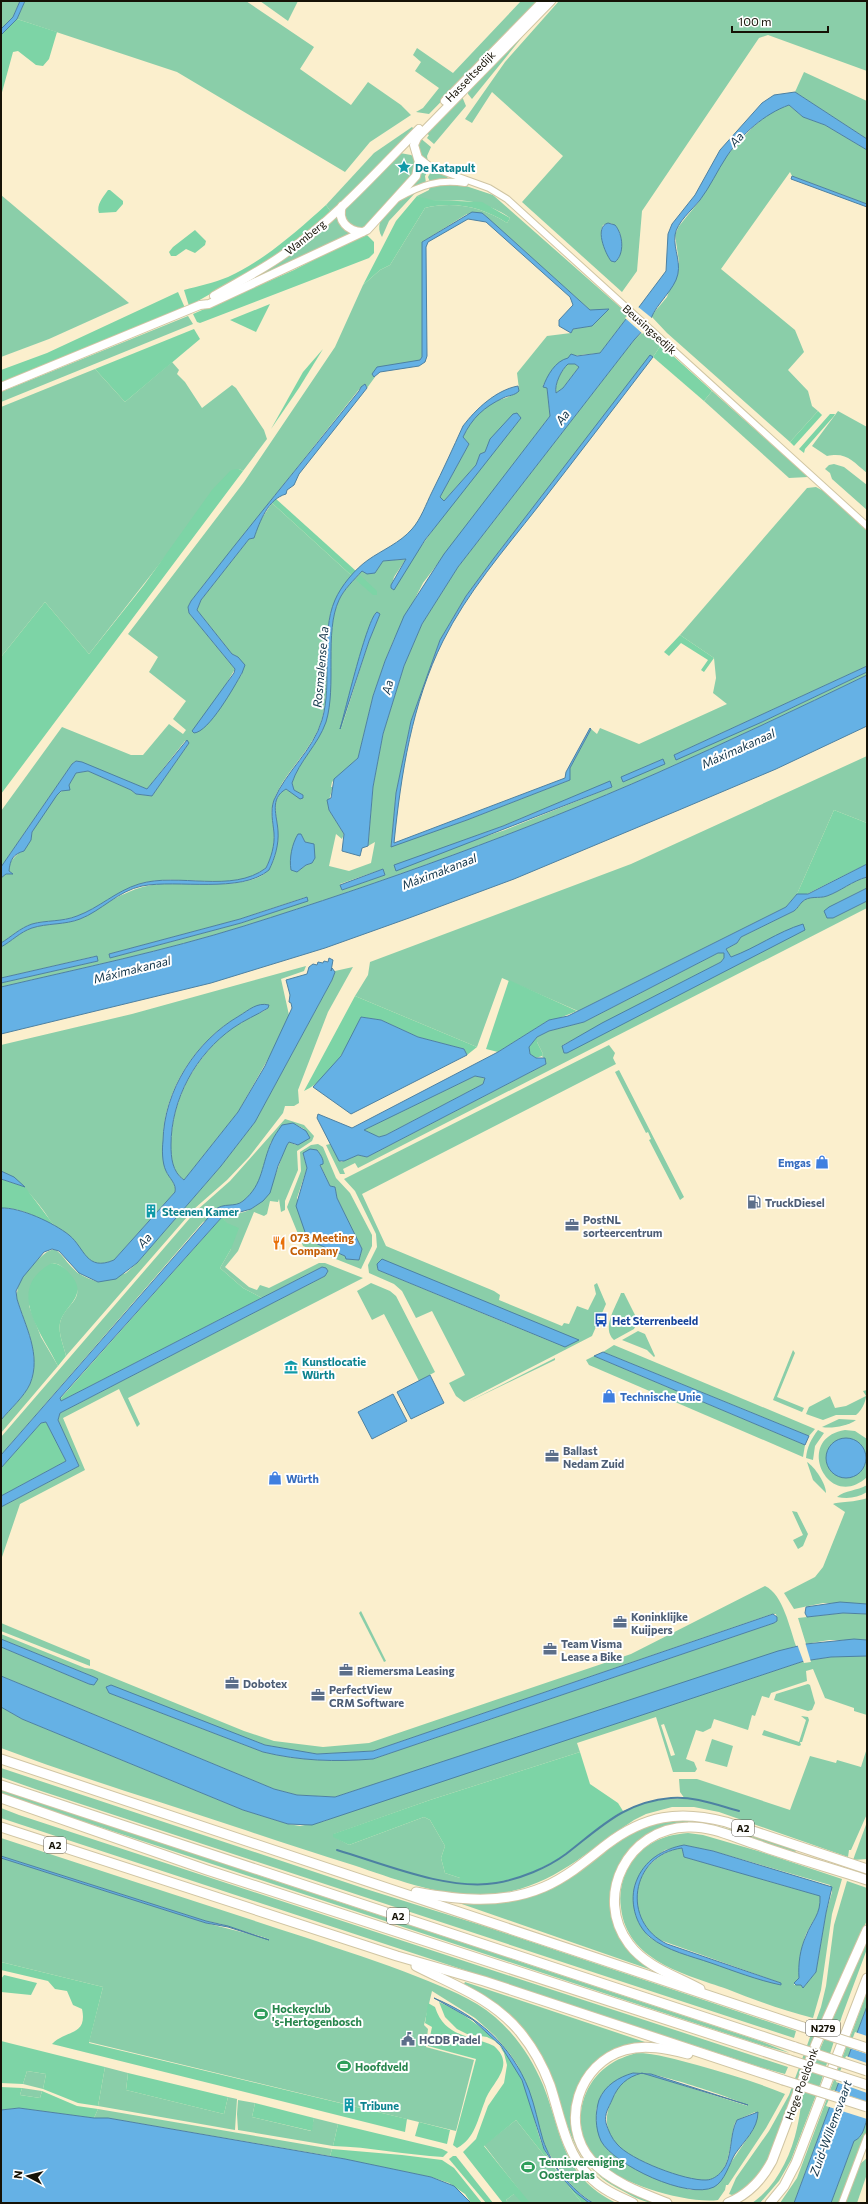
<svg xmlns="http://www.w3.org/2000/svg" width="868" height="2204" viewBox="0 0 868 2204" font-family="Commissioner,sans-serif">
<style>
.green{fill:#8acea9;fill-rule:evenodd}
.forest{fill:#7dd4a6}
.water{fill:#65b1e5;stroke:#4d81a2;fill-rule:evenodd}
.pier{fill:#fbefcd}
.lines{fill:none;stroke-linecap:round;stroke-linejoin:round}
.stream{stroke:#4d81a2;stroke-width:2}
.minor-casing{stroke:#d0c5a3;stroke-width:8}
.major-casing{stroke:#d0c5a3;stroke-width:10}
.highway-casing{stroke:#d0c5a3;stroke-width:11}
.minor{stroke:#fff;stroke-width:6}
.major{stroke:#fff;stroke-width:8}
.highway{stroke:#fff;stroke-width:9}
.highway-bridge-casing{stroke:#d0c5a3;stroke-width:11;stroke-linecap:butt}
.highway-bridge{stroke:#fff;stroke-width:9}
.labels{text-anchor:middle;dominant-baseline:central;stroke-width:4;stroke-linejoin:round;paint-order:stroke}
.shield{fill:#fff;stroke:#5c5951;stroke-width:1}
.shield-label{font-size:10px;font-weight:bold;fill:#161206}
.street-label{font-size:11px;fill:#161206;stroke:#fff}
.culture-label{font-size:11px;font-weight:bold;fill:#0d838f;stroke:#fff;text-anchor:start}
.shop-label{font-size:11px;font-weight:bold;fill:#366cbe;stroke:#fff;text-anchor:start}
.service-label{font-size:11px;font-weight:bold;fill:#4e5e75;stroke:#fff;text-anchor:start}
.food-label{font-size:11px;font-weight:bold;fill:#c56008;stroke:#fff;text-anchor:start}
.transit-label{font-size:11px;font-weight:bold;fill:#164399;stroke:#fff;text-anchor:start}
.leisure-label{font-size:11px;font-weight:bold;fill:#27864d;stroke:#fff;text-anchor:start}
.water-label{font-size:12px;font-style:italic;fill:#123449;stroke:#fff}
</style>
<rect width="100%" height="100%" fill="#fbefcd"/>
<g class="green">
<polygon points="1,1 20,1 13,17 1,29"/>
<polygon points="25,1 246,1 314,47 300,69 351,105 368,82 401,105 411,115 370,142 345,172 177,72 17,19"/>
<polygon points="260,1 298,1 288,21"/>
<polygon points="521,1 539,1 429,114 416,112 423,108 439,88 415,71 421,62 413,55 417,48 453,73"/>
<path d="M559 1H867V71L768 35 759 38 642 211 637 271 622 292 522 202 563 156 492 92 472 123 465 119 505 62ZM610 223C624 227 623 249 618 259 608 250 597 239 603 225Z"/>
<polygon points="532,25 472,99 468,94 468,88"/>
<polygon points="804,72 867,101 867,139 795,92"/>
<polygon points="461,94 466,106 434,144 427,138 429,135 427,134"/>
<polygon points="789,105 803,117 825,125 867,150 867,204 792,176 790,172 721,269 795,330 804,352 788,370 808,391 812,406 818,411 790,442 667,333 651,316 667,297 679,262 675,235 679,226 701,199 727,155 752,128 772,111"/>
<polygon points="412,127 414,129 331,212 326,205 374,153"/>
<polygon points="419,137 431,147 427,156 428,162 418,155 417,142"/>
<polygon points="400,153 411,155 414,157 416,161 415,175 367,226 361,229 353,228 344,217 344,209"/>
<polygon points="420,162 429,169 425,176 426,183 401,194"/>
<polygon points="432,170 448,176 447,179 430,182 428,177"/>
<path d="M430 185H463L493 195 629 315 600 353 571 356 543 385 547 388 550 416 423 583 394 639 385 661 373 696 358 758 332 782 331 787H333L328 803 329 810 344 834 342 839 336 834 329 866 349 871 371 863 375 842 368 846 373 787 383 734 404 666 422 624 458 567 634 340 645 330 661 345 653 357 650 356 494 558 466 596 440 640 411 721 396 793 391 846 467 820 570 780V768L591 729 597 734 600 728 639 744 727 704 713 693 716 678 714 658 680 635 807 488 816 487 827 493 867 531V666L674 755 762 722 867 672V675C797 709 727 742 657 773 523 832 384 882 244 926 164 951 82 968 1 987V983L98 961 96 956 1 978V947C12 941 20 932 32 928 47 923 65 925 80 919 86 917 92 912 98 908 117 897 136 886 159 884 186 882 241 890 264 874 275 866 278 845 278 832 278 816 268 800 286 789L298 797 303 795 294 790 292 783C299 761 318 745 325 722 337 686 324 632 339 600 344 589 354 580 362 571L375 573 383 561 406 559 394 577 391 588 443 516 521 418 489 443 485 452 480 454 476 465 444 501 440 497 469 444 463 437C470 423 478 410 492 403 501 398 513 398 519 389L517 373 547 336 571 333 573 329 592 326 607 310H590L482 213 467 214 422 242V357L420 360 372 374 375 377 367 388V386L361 387 191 601 188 607 189 613 235 669 198 732 207 724 242 674 238 657 232 654 197 610 201 600 249 539 254 538 258 524 272 503 352 576C343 588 333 601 330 616 323 650 331 685 322 719 313 751 282 773 273 803 270 813 273 823 274 833 275 845 271 858 266 868 231 895 178 871 139 884 117 892 98 908 77 916 62 922 46 920 32 924 20 928 11 937 1 943V878L6 874H12L9 871 10 862 31 840 32 832 51 802 57 795 69 785 76 773 88 771 131 790 136 794 152 796 189 743 185 741 147 789 76 761 72 764 1 867V811L62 727 131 755H143L169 724 183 734 186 730 173 719 186 701 149 672 158 657 128 634 244 482 335 347 363 285 380 270 390 265 425 208C454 201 482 207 507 223L510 218C500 210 479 202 467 201 450 199 433 204 417 196L429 190ZM375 614H380L369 641 341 729ZM663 759 623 782 622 777ZM610 782 612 787 505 830 394 866 503 826ZM298 834H301L305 842 308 843 312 863 306 865 297 872 292 851ZM383 869 385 875 342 890 340 884ZM306 897 307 901 241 923 110 958 109 954 240 919Z"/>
<path d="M417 191 389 221 382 237C370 217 401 197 417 191Z"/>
<polygon points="1,195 129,303 49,339 1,357"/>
<polygon points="335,215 352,236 247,284 245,281"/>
<polygon points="188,316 193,324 1,402 1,392"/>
<polygon points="172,362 179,370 177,374 185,382 202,408 232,385 236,388 264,430 267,439 243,471 239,469 168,553 89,654 45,602 1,657 1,407 95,369 125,402"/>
<path d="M568 364H575L579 367 563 388 556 393C554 384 562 369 568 364Z"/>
<polygon points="712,391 808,477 789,478 704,401"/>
<path d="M838 411 867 427V473C852 461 847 452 827 456L812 446Z"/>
<polygon points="834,464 844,467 867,485 867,510 832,479 830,473 825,469 829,465"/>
<polygon points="867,756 867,823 834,810 797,894 786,907 578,1011 502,978 477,1047 355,996 368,975 370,962 631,864"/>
<path d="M867 877V888L837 903 833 918 867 901V908L358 1168 355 1163 343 1169 345 1174H340L326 1145 330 1144 341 1162 358 1155 367 1157 546 1064V1061L542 1056 543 1054 537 1042V1037L549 1031 584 1022 718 953H724V958L721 962 563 1045 564 1053 793 927 750 950 731 957 726 949 737 943 741 937 794 911C798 908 799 905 802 902 809 895 819 899 827 896 841 891 852 881 867 877Z"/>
<path d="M306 966 304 971 281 979 289 1015 276 1045 238 1112 184 1180C173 1173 171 1160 171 1148 171 1107 188 1070 217 1041 228 1030 243 1021 257 1014 262 1012 267 1010 269 1006 257 1003 249 1010 239 1016 196 1041 163 1090 163 1141 163 1149 163 1163 166 1171 169 1178 177 1184 175 1192L114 1260C86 1272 85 1249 69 1235 65 1232 60 1231 56 1227 51 1223 47 1215 43 1210 31 1194 19 1180 1 1171V1045L132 1014Z"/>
<path d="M353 967 328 1012 298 1090 299 1103 294 1106H285L283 1113 249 1157 227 1180 194 1209 66 1356C64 1346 58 1334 60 1323 65 1302 90 1300 69 1275 64 1268 61 1264 52 1263L29 1306 41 1337 58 1366 1 1433V1420C10 1409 24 1397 30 1384 42 1355 25 1326 17 1299 16 1284 23 1276 32 1266 60 1235 56 1255 78 1273 84 1277 92 1280 98 1282L126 1273 137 1263 221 1166 255 1122 332 980 335 971Z"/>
<path d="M609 1045 615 1053 613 1058 616 1064 362 1194 386 1246 494 1291 500 1295 499 1300 562 1326 564 1323 569 1324 577 1306 588 1310 596 1294 594 1285 597 1283 606 1304 592 1336 464 1402 456 1396 449 1383 465 1375 432 1311 416 1318 402 1291 394 1284 369 1273 368 1265 377 1247 376 1234 355 1191 344 1179ZM377 1268 564 1347 378 1270Z"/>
<polygon points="619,1070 684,1197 680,1200 649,1140 651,1139 648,1132 646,1133 615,1072"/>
<polygon points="475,1076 485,1078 483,1084 386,1135 379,1137 363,1130"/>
<path d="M285 1119 304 1125 314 1136 312 1141 297 1151 298 1170 285 1201V1210L281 1212 279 1199 278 1202 270 1201 267 1214 264 1216 254 1212 238 1251 225 1267 249 1287 257 1290 260 1285 269 1288 319 1263H325L363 1278 128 1398 140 1424 137 1427 119 1389 63 1418 85 1470 20 1504 1 1560V1507L79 1466 58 1420 60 1413 325 1276 328 1271 324 1267H322L262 1298 243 1288 220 1268 231 1249 226 1223 222 1217C232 1214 242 1214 251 1209 273 1197 277 1165 287 1145L289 1142 296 1145 304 1129 295 1124 271 1142 259 1181 252 1193 241 1203 203 1222 1 1455V1437L196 1211 230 1181Z"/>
<path d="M318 1144 323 1147 336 1178 350 1193 372 1235V1246L361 1269 303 1246 287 1207 301 1171 300 1152 311 1145ZM317 1150 323 1164H320L330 1186 335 1187 337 1198 362 1249 359 1260 347 1259 345 1256 313 1242 297 1198 307 1168 303 1154Z"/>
<polygon points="371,1283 390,1291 396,1296 435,1372 419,1381 384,1314 372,1320 357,1291"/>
<path d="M621 1293H624L638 1321 634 1329 614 1340C601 1328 616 1307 621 1293Z"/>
<polygon points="638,1331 645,1334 655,1356 654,1357 647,1350 622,1340"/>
<polygon points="614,1345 815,1429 809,1436 603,1352"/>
<polygon points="793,1350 795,1353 777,1397 804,1408 802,1412 773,1400"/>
<polygon points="594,1356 805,1445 803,1457 589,1365 586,1360"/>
<polygon points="555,1358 555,1360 468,1402"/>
<path d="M867 1390C867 1398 863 1410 856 1415H836L823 1420 806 1414 809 1407 830 1396 835 1408 846 1406 866 1396 863 1391Z"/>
<path d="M839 1419 856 1420C848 1426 831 1429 822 1427Z"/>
<path d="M818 1430 824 1433 815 1446 813 1460 806 1458C807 1447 811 1439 818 1430Z"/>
<path d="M845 1430 855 1431 867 1439V1477C828 1513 793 1438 845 1430ZM842 1439C854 1440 862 1441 865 1454 868 1479 834 1487 827 1462L833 1443Z"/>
<path d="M807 1462C815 1467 826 1484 826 1493L813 1480Z"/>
<path d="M867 1485V1492C857 1498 848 1499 837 1497 845 1490 857 1491 867 1485Z"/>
<path d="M867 1498V1604L823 1603 794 1609 784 1593 815 1577 823 1567 845 1512 833 1504C836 1502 858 1502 867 1498Z"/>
<polygon points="792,1511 797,1512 808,1534 803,1546 798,1549 793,1540 803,1535"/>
<path d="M765 1586C783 1594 790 1629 796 1646L335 1797 297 1795 274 1789 1 1676V1647L89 1684 94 1677 1 1639V1634L85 1668 92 1669 244 1731 274 1741 323 1747 369 1743 631 1654ZM772 1614H776L777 1621 774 1623 373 1759C335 1762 300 1761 263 1752L109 1693 198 1720 265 1745 289 1750 317 1754 373 1751Z"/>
<polygon points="361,1611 386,1661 384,1662 359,1613"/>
<polygon points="843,1613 867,1614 867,1640 829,1640 806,1644 798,1618"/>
<polygon points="1,1623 90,1660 90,1666 1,1631"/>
<path d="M853 1655 867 1656V1715L854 1711V1708L825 1698 813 1669 806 1671 807 1681 771 1693 769 1698 762 1696 755 1716 752 1715 748 1730 714 1719 711 1728 703 1732 696 1730 686 1759 694 1762 697 1769 695 1772H673L656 1717 577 1743 580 1752 430 1800 334 1834 333 1836 349 1845 424 1817 430 1820 445 1846 441 1858 445 1873 460 1878V1884C498 1885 533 1876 565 1855 575 1848 585 1838 595 1829 622 1808 651 1797 685 1799L680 1792 679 1779H697L790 1810 810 1756 836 1763 837 1760 861 1767 867 1748V1814L851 1850H849L848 1857 719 1812 694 1807H672L646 1814 634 1820C594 1846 560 1880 512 1891 457 1904 404 1882 353 1865 314 1853 275 1840 236 1827 158 1801 78 1777 1 1748V1707L22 1719 243 1810 288 1824 300 1826 325 1821 341 1814 804 1661 831 1657ZM664 1724 675 1755 671 1756 661 1725Z"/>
<polygon points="808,1684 810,1685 815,1703 812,1710 808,1711 774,1700 776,1694"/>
<polygon points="801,1716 808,1717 809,1720 802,1742 800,1742 801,1745 799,1746 762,1735 764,1730 799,1742 806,1720"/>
<polygon points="712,1739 733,1746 727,1767 705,1761"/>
<polygon points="1,1768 366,1889 484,1926 796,2031 794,2038 35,1789 1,1777"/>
<polygon points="1,1790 760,2041 790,2053 758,2044 6,1796 1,1795"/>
<polygon points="1,1808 19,1815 788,2067 785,2074 763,2068 16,1823 1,1818"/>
<path d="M674 1820C716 1821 756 1838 796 1850L795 1853 721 1830 663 1828 617 1871V1930L663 1974 456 1902 512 1900 598 1856 638 1829 661 1822Z"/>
<polygon points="867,1822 867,1859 853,1860"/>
<path d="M688 1833 703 1835 758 1851 842 1879 832 1914 821 1990 813 2018C784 2011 755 2000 727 1989 685 1974 627 1961 621 1908 619 1895 621 1882 627 1870 640 1845 661 1835 688 1833ZM684 1845 713 1851 830 1885 832 1892 826 1913 816 1972 803 1988 801 1984 794 1985C795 1981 798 1981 799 1977 800 1964 800 1950 805 1937 811 1921 821 1915 821 1896L684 1857 682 1848C652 1852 628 1883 639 1914 643 1924 649 1931 657 1939L781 1983V1985L668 1948 649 1937 641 1926 636 1915V1881L656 1856 665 1850Z"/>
<path d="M1 1838C102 1871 203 1904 304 1937 342 1950 381 1962 418 1977 445 1988 473 1998 495 2017 517 2036 532 2059 543 2085 563 2135 561 2175 616 2203H593L577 2191 566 2179 546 2149 518 2066 510 2054 495 2036 475 2018 432 1991 424 2025 428 2029 426 2047 474 2060 456 2131 89 2042 103 1987 1 1962V1858L206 1923 269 1939 221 1924 206 1921 1 1856Z"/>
<path d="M847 1881 867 1888V1920L767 2162C758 2176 748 2190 732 2195L729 2194 736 2178 769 2131 789 2095 821 2007 826 1986 834 1925Z"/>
<path d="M867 1938V1949L842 2016 821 2082 791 2160 779 2181 760 2203H752C776 2187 791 2156 797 2128 801 2112 801 2096 807 2080Z"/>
<path d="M465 1982 654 2045 613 2052 575 2099C579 2118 580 2141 586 2160 594 2180 638 2195 657 2203 644 2203 634 2197 623 2191 561 2161 570 2108 541 2055 524 2024 496 2000 464 1984Z"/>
<polygon points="867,1992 867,2006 794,2203 780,2203 797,2178"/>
<path d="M636 2053C657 2053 677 2060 697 2065 726 2073 756 2082 785 2094L766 2128 728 2185H726L725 2190 718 2200C687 2204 621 2184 599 2163 570 2134 577 2087 609 2065 617 2059 627 2056 636 2053ZM633 2073H642C639 2074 634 2075 631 2076 620 2081 616 2092 611 2102 604 2117 606 2131 616 2144 628 2159 689 2184 708 2180 713 2179 718 2176 721 2172 731 2162 730 2136 735 2123L737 2120 755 2112 753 2130 715 2186 691 2190 677 2186 623 2163 610 2152 596 2123V2110L602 2094ZM643 2073C657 2073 738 2099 748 2106Z"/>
<polygon points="105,2067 128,2073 126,2090 224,2114 228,2097 237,2099 235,2130 98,2106"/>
<polygon points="27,2071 46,2074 43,2089 23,2084"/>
<polygon points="22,2088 42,2091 40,2098 20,2095"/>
<polygon points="238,2100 255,2103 252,2117 311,2131 314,2118 338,2124 333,2146 238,2130 237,2114"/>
<polygon points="98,2109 332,2149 330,2156 108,2118 94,2118"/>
<polygon points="867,2119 867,2131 839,2203 831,2203 854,2141 861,2136"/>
<polygon points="516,2120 582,2203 508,2203 506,2200 519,2190 484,2145"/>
<polygon points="867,2158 867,2174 857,2203 845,2203 860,2164"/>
</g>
<g class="forest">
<polygon points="17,19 57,32 49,59 43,66 36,65 18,51 13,52 1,96 1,35"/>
<path d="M108 190H110L123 201V204L116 212 99 213C96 205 103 197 108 190Z"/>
<path d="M417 196 432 200 482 202 510 218 507 223C482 207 454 201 425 208L390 265 380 270 363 285 396 221Z"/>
<path d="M326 205 331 212 286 251 189 306 184 290C198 286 214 283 228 277 265 260 296 232 326 205Z"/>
<polygon points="195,230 206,241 205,245 195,253 186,249 176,256 171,256 169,252 173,247"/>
<polygon points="365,233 374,242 374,253 369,258 200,323 197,322 193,314 294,270"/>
<polygon points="178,292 185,308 1,385 1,370 47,353"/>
<polygon points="270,304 256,332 230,320"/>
<polygon points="194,329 200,339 125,402 95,369"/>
<polygon points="661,345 712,391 704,401 653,357"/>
<polygon points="323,349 299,388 271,429 303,372"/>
<polygon points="818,411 822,415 794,446 790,442"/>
<polygon points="830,414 835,414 834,416 805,449 804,453 799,449"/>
<polygon points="239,469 243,471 1,794 1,657 45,602 89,654 144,585 212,490 231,470"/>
<polygon points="275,498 356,571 352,576 272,503"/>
<polygon points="360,575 377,591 377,595 373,595 356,580"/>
<polygon points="680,635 714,658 704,672 701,670 708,660 681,643 669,656 664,652"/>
<polygon points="834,810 867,823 867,864 807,894 797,894"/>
<polygon points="509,980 577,1011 557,1019 549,1020 498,1052 486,1049"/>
<path d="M355 996 477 1047 467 1055 464 1049 418 1037 381 1020 361 1017C348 1045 333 1077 304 1091Z"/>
<polygon points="537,1037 537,1042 543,1054 542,1056 536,1058 530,1054 529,1047"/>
<path d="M1 1179 25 1187 56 1228C39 1218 21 1207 1 1208Z"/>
<polygon points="222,1217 227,1223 239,1228 231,1249 220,1268 243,1288 262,1298 61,1401 60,1399"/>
<path d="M52 1263C60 1264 65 1268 70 1274 90 1296 64 1305 60 1323 58 1334 64 1346 66 1356L58 1366C43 1334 3 1289 52 1263Z"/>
<polygon points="46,1422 66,1461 1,1496 1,1468 41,1423"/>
<path d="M580 1752 590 1784 618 1803 623 1811C613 1817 603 1823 595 1830 585 1838 575 1848 564 1855 533 1876 498 1886 460 1884V1878L445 1873 441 1858 445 1846 430 1820 424 1817 349 1845 333 1837V1834L430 1800Z"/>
<path d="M1 1962 103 1987 89 2043 407 2119 405 2132 52 2044C65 2030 88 2036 82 2009L73 2005 67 1991 55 1989 48 1981 1 1970Z"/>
<polygon points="4,1975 37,1983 31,1995 1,1992 1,1979"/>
<path d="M439 2002C476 2019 504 2043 522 2080 533 2102 534 2127 544 2149 554 2171 571 2189 589 2203H582L516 2120 484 2146 530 2203H522L514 2194 506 2200 508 2203H503L463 2152 476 2139 488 2106 504 2083 507 2065 504 2053 497 2042 487 2037 467 2034 457 2029 445 2017Z"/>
<path d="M428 2003 435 2007C445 2038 471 2035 494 2046 517 2066 491 2083 485 2101 478 2118 475 2139 457 2148L453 2145 476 2059 428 2046 432 2027 425 2023Z"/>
<polygon points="1,2041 105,2067 98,2106 78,2103 43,2089 46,2074 27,2071 23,2084 1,2083"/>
<polygon points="128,2073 228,2097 224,2114 126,2090"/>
<polygon points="1,2087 22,2088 20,2095 40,2098 42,2091 77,2106 98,2109 94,2118 19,2108 1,2110"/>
<polygon points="255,2103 314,2118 312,2131 252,2117"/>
<polygon points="419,2122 450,2130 447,2144 415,2136"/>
<path d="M338 2124 442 2149 448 2152 443 2157C407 2155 370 2147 333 2146Z"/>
<polygon points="332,2149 402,2155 442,2160 454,2168 482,2203 471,2203 465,2194 449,2183 431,2177 330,2156"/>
<polygon points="453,2156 456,2156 493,2203 486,2203 449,2159"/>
</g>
<g class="water">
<polygon points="20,1 25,1 17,19 1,35 1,29 13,17"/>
<path d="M795 92 867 139V150L825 125 803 117 789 105C764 114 742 134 727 156 717 171 710 187 700 200 692 210 677 222 675 235 673 250 683 264 676 280 670 294 651 310 650 323L634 340 458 567 422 624 404 666 383 734 373 787 368 846 362 848 360 856 342 851 344 834 329 810 327 800 331 798 334 779 358 758 373 696 385 661 404 616 444 554 550 416 547 388 543 387C547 376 555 361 568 358L571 354 577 356 600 353 626 319 639 307 666 271 668 234 672 224 695 195 720 150 762 103 774 95ZM568 364H575L579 367 563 388 556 393C554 384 562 369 568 364Z"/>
<polygon points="792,176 867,204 867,207 791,179"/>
<polygon points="472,212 482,213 488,218 590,310 609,309 592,326 573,329 571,333 559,326 559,320 573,305 570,297 486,222 468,219 428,242 426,247 427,356 425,362 419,366 380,372 374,377 372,374 377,367 420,360 422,357 422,242"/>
<path d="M608 223 615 225C623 234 625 254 615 262L611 261C605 253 594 227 608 223Z"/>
<path d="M650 355 653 357C614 408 576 458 537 508 504 550 467 593 443 641 412 703 401 774 394 843L565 778 566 772 590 728 591 729 570 768V780L467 820 391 847 396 793 411 721 440 640 466 596 494 558Z"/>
<path d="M365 384 367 388 299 474 294 485 287 490 286 494C268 499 260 521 254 538L249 539 201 600 197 610 232 654 238 657 245 665 242 673C234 687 209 732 194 733L192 731 234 673 235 669 189 613 188 607 191 601C246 530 303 461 359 391L361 387Z"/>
<path d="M518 386 519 391C514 396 509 395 503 398 484 407 472 418 463 437L469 444 440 497 444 501 476 465 480 454 485 452 490 439 513 414 517 413 521 418 425 540 394 590 391 588V585L406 559 383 561 375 573 367 574 362 571C354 580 344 589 339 600 324 632 337 686 326 722 318 745 299 761 292 783L294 790 303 795V798L300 799 286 789C269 799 277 815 278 831 279 844 275 858 269 870 241 894 177 879 142 886 118 891 101 911 80 919 65 925 47 923 32 928 20 932 12 941 1 947V943C11 937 20 928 32 924 46 920 62 922 77 916 99 908 116 891 139 884 178 872 232 894 266 868 271 858 275 845 274 833 273 822 270 811 274 800 286 771 313 751 322 720 333 683 320 634 335 600 341 586 355 569 368 560 382 550 400 543 412 529 421 519 426 504 432 492 443 470 453 448 463 426 476 409 496 390 518 386Z"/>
<path d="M377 612 380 614 369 641 340 729C345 712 367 618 377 612Z"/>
<polygon points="867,666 867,672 762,722 676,760 674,755"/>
<path d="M867 675V726L776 769 679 810 514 879 409 918 325 948 211 983 1 1034V987C82 968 164 951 244 926 384 882 523 832 657 773 727 742 797 709 867 675Z"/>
<path d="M187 740 189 743 152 796 136 794 131 790 88 771 76 773 69 785 70 790 61 791 57 795 32 832 31 840 24 851C13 854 10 860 9 871L13 874H6L1 878V867L72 764 76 761 82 762 147 789Z"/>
<polygon points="663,759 665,764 623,782 621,777"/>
<polygon points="610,781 612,787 396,871 394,865 503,826"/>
<path d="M298 834H301L305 842 314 844 315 858 312 863 306 865 297 872 291 870C289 858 292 844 298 834Z"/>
<path d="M867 864V877C852 881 841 891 827 896 819 899 809 895 802 902 799 905 798 908 794 911L741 937 737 943 726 949 731 957C756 948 777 932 803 924L805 930 567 1053H564L562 1046 602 1023 721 962 724 958V953H718L584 1022 549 1031 537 1037 529 1047 530 1054 536 1058H545L546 1064 367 1157 358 1155 344 1161H339L317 1118 318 1114 352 1128 498 1052 549 1020 568 1016 786 907 797 894H808ZM475 1076 485 1078 483 1084 386 1135 379 1137 364 1130Z"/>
<polygon points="383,869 385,875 342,890 340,885"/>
<polygon points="867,888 867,901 833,918 827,918 824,911 829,907"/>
<polygon points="307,897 308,901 241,923 110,958 109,954 240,919"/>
<polygon points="97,956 98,961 1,983 1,978"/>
<path d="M329 958 333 960 331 971 332 968 335 972 332 980 255 1122 221 1166 137 1263 116 1279 98 1282 79 1273 59 1251 52 1249 44 1252 23 1277 16 1291 17 1299C25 1326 42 1355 30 1384 24 1397 10 1409 1 1420V1208C20 1207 54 1223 69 1235 85 1248 86 1272 114 1260L175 1192C177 1184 169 1178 166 1171 162 1163 162 1149 163 1141 164 1090 196 1041 239 1016 249 1010 257 1002 269 1005L268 1008C257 1015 244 1020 233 1028 196 1054 171 1099 171 1145 171 1157 172 1172 184 1180L238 1112 265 1066 292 1008 291 1003 289 1002 290 995 286 980 307 974 309 967 313 964 317 965 318 962 323 963 324 961 328 962Z"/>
<polygon points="361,1017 381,1020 418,1037 464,1049 467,1055 351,1114 313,1087 341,1056"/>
<path d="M293 1123 306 1131 310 1138 298 1145 289 1142 287 1145 278 1166 270 1193 263 1201 251 1209 222 1217 60 1398 61 1401 322 1267 326 1268 328 1271 325 1276 60 1413 58 1420 79 1466 1 1507V1496L66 1461 46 1422 41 1423 1 1468V1455L215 1210C223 1202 235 1208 243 1201 264 1184 261 1164 272 1141 274 1136 278 1131 282 1125Z"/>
<path d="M310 1149 317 1150C320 1154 324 1159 323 1164L320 1165 330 1186 335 1187 337 1198 362 1249 359 1260 346 1259 345 1256 313 1242 305 1232 296 1206 307 1168 303 1153Z"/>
<polygon points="1,1171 14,1177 25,1187 1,1179"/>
<polygon points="382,1259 579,1340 565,1347 378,1270 377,1264"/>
<polygon points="603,1352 809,1436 805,1445 594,1356"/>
<polygon points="430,1375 444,1403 411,1419 397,1392"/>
<polygon points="393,1394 407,1421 372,1439 358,1412"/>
<circle cx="846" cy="1458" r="20"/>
<polygon points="840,1602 867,1604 867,1614 843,1613 807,1617 805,1613 806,1607"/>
<path d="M773 1614 777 1617V1621L774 1623 373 1759C335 1762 300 1761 263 1752L109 1693 106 1687 111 1685 265 1745 317 1754 373 1751Z"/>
<polygon points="1,1639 94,1677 98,1679 94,1685 89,1684 1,1647"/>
<polygon points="854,1639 867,1640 867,1656 831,1657 804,1661 312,1825 288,1824 243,1810 22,1719 1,1707 1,1676 274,1789 297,1795 335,1797 778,1651 806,1644"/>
<path d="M684 1845 713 1851 832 1887 826 1913 816 1972 803 1988 801 1985H796L794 1983 799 1978C798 1964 800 1949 806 1936 812 1920 821 1915 820 1896L684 1857 682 1848C630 1855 621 1922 667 1944L781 1983V1985C757 1980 734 1971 711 1963 691 1956 667 1951 650 1937 635 1925 629 1900 636 1882 644 1860 663 1849 684 1845Z"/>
<polygon points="1,1856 206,1921 228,1926 269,1940 228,1927 206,1923 1,1858"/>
<path d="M434 1998C477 2016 511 2044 529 2090 535 2106 538 2123 543 2140 551 2164 571 2190 593 2203H589L575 2192 564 2180 544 2149 522 2080 501 2046 473 2020Z"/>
<path d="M867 2006V2119C864 2128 863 2137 854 2141L831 2203H794Z"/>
<path d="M633 2073 651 2074 748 2105 642 2073C627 2077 618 2085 612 2100 609 2107 604 2114 606 2123 608 2130 612 2139 617 2144 630 2160 686 2181 706 2180 712 2180 718 2176 722 2171 733 2159 729 2134 737 2120L758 2112C758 2129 744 2141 735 2154 729 2164 725 2181 714 2187 688 2200 614 2165 601 2141 595 2128 595 2113 599 2100 605 2085 619 2077 633 2073Z"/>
<polygon points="19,2108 94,2118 108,2118 345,2159 431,2177 454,2186 471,2203 1,2203 1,2110"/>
</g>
<g class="pier">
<polygon points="637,306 653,319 652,324 643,334 625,318"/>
<polygon points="805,1642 811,1662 804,1663 797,1644"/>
<polygon points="855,2032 867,2036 867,2054 849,2048"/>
<polygon points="846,2056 867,2063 867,2093 836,2082"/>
<polygon points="833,2090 867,2102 867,2119 826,2106"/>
</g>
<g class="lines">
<path class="stream" d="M337 1850C384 1864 448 1891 496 1883 520 1879 547 1868 566 1854 601 1827 624 1802 671 1798 694 1796 717 1805 739 1811"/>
<g class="minor-casing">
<g id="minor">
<polyline points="418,157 431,167 489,188 507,199 867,526"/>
<path d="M398 198C421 185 439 179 465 183"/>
<polyline points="842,2203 867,2137"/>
</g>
</g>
<g class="major-casing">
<g id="major">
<polyline points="445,101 543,1"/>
<path d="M342 206C337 221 348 231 362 232"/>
<path d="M214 296C238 282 264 269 287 252 336 218 377 171 419 129"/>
<polyline points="1,387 200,305 209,304 367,230 416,176 419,162 414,145 417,138 551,1"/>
</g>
</g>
<g class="highway-casing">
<g id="highway">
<polyline points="1,1759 803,2027"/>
<polyline points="1,1785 795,2047"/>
<polyline points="1,1798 207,1870 790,2060"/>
<polyline points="1,1827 397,1956 484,1981 783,2080"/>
<path d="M416 1892C459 1900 502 1905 544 1887 567 1877 586 1861 606 1845 645 1815 679 1810 726 1822L867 1869"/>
<path d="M416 1966C453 1985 492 1998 520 2032 533 2048 543 2066 550 2085 560 2115 565 2152 589 2176 601 2189 617 2196 633 2203"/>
<path d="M700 1989C676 1976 646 1967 629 1944 593 1896 628 1828 688 1827 712 1826 735 1838 758 1845 794 1858 831 1868 867 1880"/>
<path d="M667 2203C641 2193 609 2181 591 2160 559 2123 579 2063 625 2050 646 2044 667 2049 688 2054"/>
<path d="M728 2203C749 2194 762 2180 772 2161L816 2044 867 1930"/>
<polyline points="770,2203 784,2186 796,2163 867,1978"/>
</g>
</g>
<use href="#minor" class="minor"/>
<use href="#major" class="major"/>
<use href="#highway" class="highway"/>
<g class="highway-bridge-casing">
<g id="highway-bridge">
<polyline points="803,2027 867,2048"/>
<polyline points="795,2047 867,2071"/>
<polyline points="790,2060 867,2085"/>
<polyline points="783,2080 867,2107"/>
</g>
</g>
<use href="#highway-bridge" class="highway-bridge"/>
</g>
<defs>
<g id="sight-bare" transform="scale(1.08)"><path d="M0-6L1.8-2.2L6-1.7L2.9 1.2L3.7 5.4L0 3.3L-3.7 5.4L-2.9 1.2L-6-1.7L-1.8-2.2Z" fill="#0f9aa8" stroke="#fff" stroke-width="2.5" paint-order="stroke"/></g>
<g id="shop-bare" transform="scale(1.08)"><path d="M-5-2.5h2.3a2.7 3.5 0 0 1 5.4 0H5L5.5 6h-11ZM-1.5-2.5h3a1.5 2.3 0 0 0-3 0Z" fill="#3f7fe0" stroke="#fff" stroke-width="2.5" paint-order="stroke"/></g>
<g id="fuel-bare" transform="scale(1.08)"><path d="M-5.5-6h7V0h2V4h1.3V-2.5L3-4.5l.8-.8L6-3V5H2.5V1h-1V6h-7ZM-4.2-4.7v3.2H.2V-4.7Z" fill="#5c6f8a" stroke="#fff" stroke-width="2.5" paint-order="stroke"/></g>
<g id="building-bare" transform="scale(1.08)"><path d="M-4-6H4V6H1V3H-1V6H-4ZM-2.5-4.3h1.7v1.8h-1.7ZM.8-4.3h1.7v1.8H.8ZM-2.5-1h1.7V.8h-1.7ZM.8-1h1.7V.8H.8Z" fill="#0f9aa8" stroke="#fff" stroke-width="2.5" paint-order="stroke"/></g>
<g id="office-bare" transform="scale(1.08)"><path d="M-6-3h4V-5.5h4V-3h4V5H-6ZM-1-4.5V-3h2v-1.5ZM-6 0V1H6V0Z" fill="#5c6f8a" stroke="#fff" stroke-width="2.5" paint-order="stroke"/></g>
<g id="restaurant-bare" transform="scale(1.08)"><path d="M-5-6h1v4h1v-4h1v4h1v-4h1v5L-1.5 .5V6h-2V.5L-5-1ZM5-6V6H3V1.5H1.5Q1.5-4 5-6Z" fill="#e8710a" stroke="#fff" stroke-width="2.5" paint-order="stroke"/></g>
<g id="bus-bare" transform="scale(1.08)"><path d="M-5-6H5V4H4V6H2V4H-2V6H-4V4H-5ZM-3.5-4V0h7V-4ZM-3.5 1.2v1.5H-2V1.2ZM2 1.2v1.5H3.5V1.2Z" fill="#1a4fb4" stroke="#fff" stroke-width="2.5" paint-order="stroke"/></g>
<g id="museum-bare" transform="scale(1.08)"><path d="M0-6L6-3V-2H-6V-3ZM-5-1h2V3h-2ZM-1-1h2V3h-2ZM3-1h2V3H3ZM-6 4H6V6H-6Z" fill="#0f9aa8" stroke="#fff" stroke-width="2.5" paint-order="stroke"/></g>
<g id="stadium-bare" transform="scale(1.08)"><path d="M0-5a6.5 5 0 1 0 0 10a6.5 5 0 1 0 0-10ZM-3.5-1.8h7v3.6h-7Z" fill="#2e9e5b" stroke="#fff" stroke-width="2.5" paint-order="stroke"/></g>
<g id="civic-bare" transform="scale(1.08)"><path d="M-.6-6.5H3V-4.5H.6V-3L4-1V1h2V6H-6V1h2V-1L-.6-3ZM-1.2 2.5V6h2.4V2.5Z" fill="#5c6f8a" stroke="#fff" stroke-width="2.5" paint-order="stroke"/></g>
</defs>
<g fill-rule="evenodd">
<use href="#sight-bare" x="404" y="167"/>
<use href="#shop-bare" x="822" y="1162"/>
<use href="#fuel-bare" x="754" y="1202"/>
<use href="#building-bare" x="151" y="1211"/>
<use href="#office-bare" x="572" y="1225"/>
<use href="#restaurant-bare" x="279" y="1243"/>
<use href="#bus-bare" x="601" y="1320"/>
<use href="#museum-bare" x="291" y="1367"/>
<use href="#shop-bare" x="609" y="1396"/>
<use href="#office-bare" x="552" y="1456"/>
<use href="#shop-bare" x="275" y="1478"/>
<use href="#office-bare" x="620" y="1622"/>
<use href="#office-bare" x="550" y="1649"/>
<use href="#office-bare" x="346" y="1670"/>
<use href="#office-bare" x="232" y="1683"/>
<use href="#office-bare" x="318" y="1695"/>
<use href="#stadium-bare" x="261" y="2014"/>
<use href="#civic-bare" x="408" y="2039"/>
<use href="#stadium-bare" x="344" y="2066"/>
<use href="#building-bare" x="349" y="2105"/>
<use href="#stadium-bare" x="528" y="2167"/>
</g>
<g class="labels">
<g class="shield">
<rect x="732" y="1820" width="22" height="16" rx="3"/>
<rect x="44" y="1837" width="22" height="16" rx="3"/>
<rect x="387" y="1908" width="22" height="16" rx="3"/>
<rect x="806" y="2020" width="34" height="16" rx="3"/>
</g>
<g class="shield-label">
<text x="743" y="1828">A2</text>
<text x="55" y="1845">A2</text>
<text x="398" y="1916">A2</text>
<text x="823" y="2028">N279</text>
</g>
<g class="street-label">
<text transform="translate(470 76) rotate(-46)">Hasseltsedijk</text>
<text transform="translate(305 237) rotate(-39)">Wamberg</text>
<text transform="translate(650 329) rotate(42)">Beusingsedijk</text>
<text transform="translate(801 2084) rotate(-70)">Hoge Poeldonk</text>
</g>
<g class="culture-label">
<text x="415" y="167">De Katapult</text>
<text x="162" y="1211">Steenen Kamer</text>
<text x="302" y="1361">Kunstlocatie<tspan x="302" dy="13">Würth</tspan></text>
<text x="360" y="2105">Tribune</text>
</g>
<g class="shop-label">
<text x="811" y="1162" text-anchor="end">Emgas</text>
<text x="620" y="1396">Technische Unie</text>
<text x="286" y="1478">Würth</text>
</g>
<g class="service-label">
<text x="765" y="1202">TruckDiesel</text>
<text x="583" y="1219">PostNL<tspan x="583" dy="13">sorteercentrum</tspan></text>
<text x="563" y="1450">Ballast<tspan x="563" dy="13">Nedam Zuid</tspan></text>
<text x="631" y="1616">Koninklijke<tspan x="631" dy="13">Kuijpers</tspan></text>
<text x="561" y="1643">Team Visma<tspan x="561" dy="13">Lease a Bike</tspan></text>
<text x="357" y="1670">Riemersma Leasing</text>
<text x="243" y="1683">Dobotex</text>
<text x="329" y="1689">PerfectView<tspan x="329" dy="13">CRM Software</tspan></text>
<text x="419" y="2039">HCDB Padel</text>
</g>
<g class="food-label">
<text x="290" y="1237">073 Meeting<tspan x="290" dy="13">Company</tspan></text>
</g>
<g class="transit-label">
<text x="612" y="1320">Het Sterrenbeeld</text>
</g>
<g class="leisure-label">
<text x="272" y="2008">Hockeyclub<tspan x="272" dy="13">'s-Hertogenbosch</tspan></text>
<text x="355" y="2066">Hoofdveld</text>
<text x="539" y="2161">Tennisvereniging<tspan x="539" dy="13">Oosterplas</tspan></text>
</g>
<g class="water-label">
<text transform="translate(736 139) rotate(-49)">Aa</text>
<text transform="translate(562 417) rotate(-53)">Aa</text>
<text transform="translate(320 667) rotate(-85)">Rosmalense Aa</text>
<text transform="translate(387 687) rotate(-76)">Aa</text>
<text transform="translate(738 748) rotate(-24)">Máximakanaal</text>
<text transform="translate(439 871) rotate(-21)">Máximakanaal</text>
<text transform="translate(132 969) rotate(-14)">Máximakanaal</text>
<text transform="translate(144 1240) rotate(-49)">Aa</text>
<text transform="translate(830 2128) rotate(-70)">Zuid-Willemsvaart</text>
</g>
</g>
<rect width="868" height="2204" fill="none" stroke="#161206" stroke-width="4"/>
<g transform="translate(28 2176) rotate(277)" stroke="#ffffff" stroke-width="3" paint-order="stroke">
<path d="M0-3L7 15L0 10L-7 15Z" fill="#161206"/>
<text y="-6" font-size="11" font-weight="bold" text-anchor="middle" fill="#161206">N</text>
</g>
<path d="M732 26v6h96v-6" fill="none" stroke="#161206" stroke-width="2"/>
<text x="738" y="26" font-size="12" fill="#161206" stroke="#ffffff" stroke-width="3" paint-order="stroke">100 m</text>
</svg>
